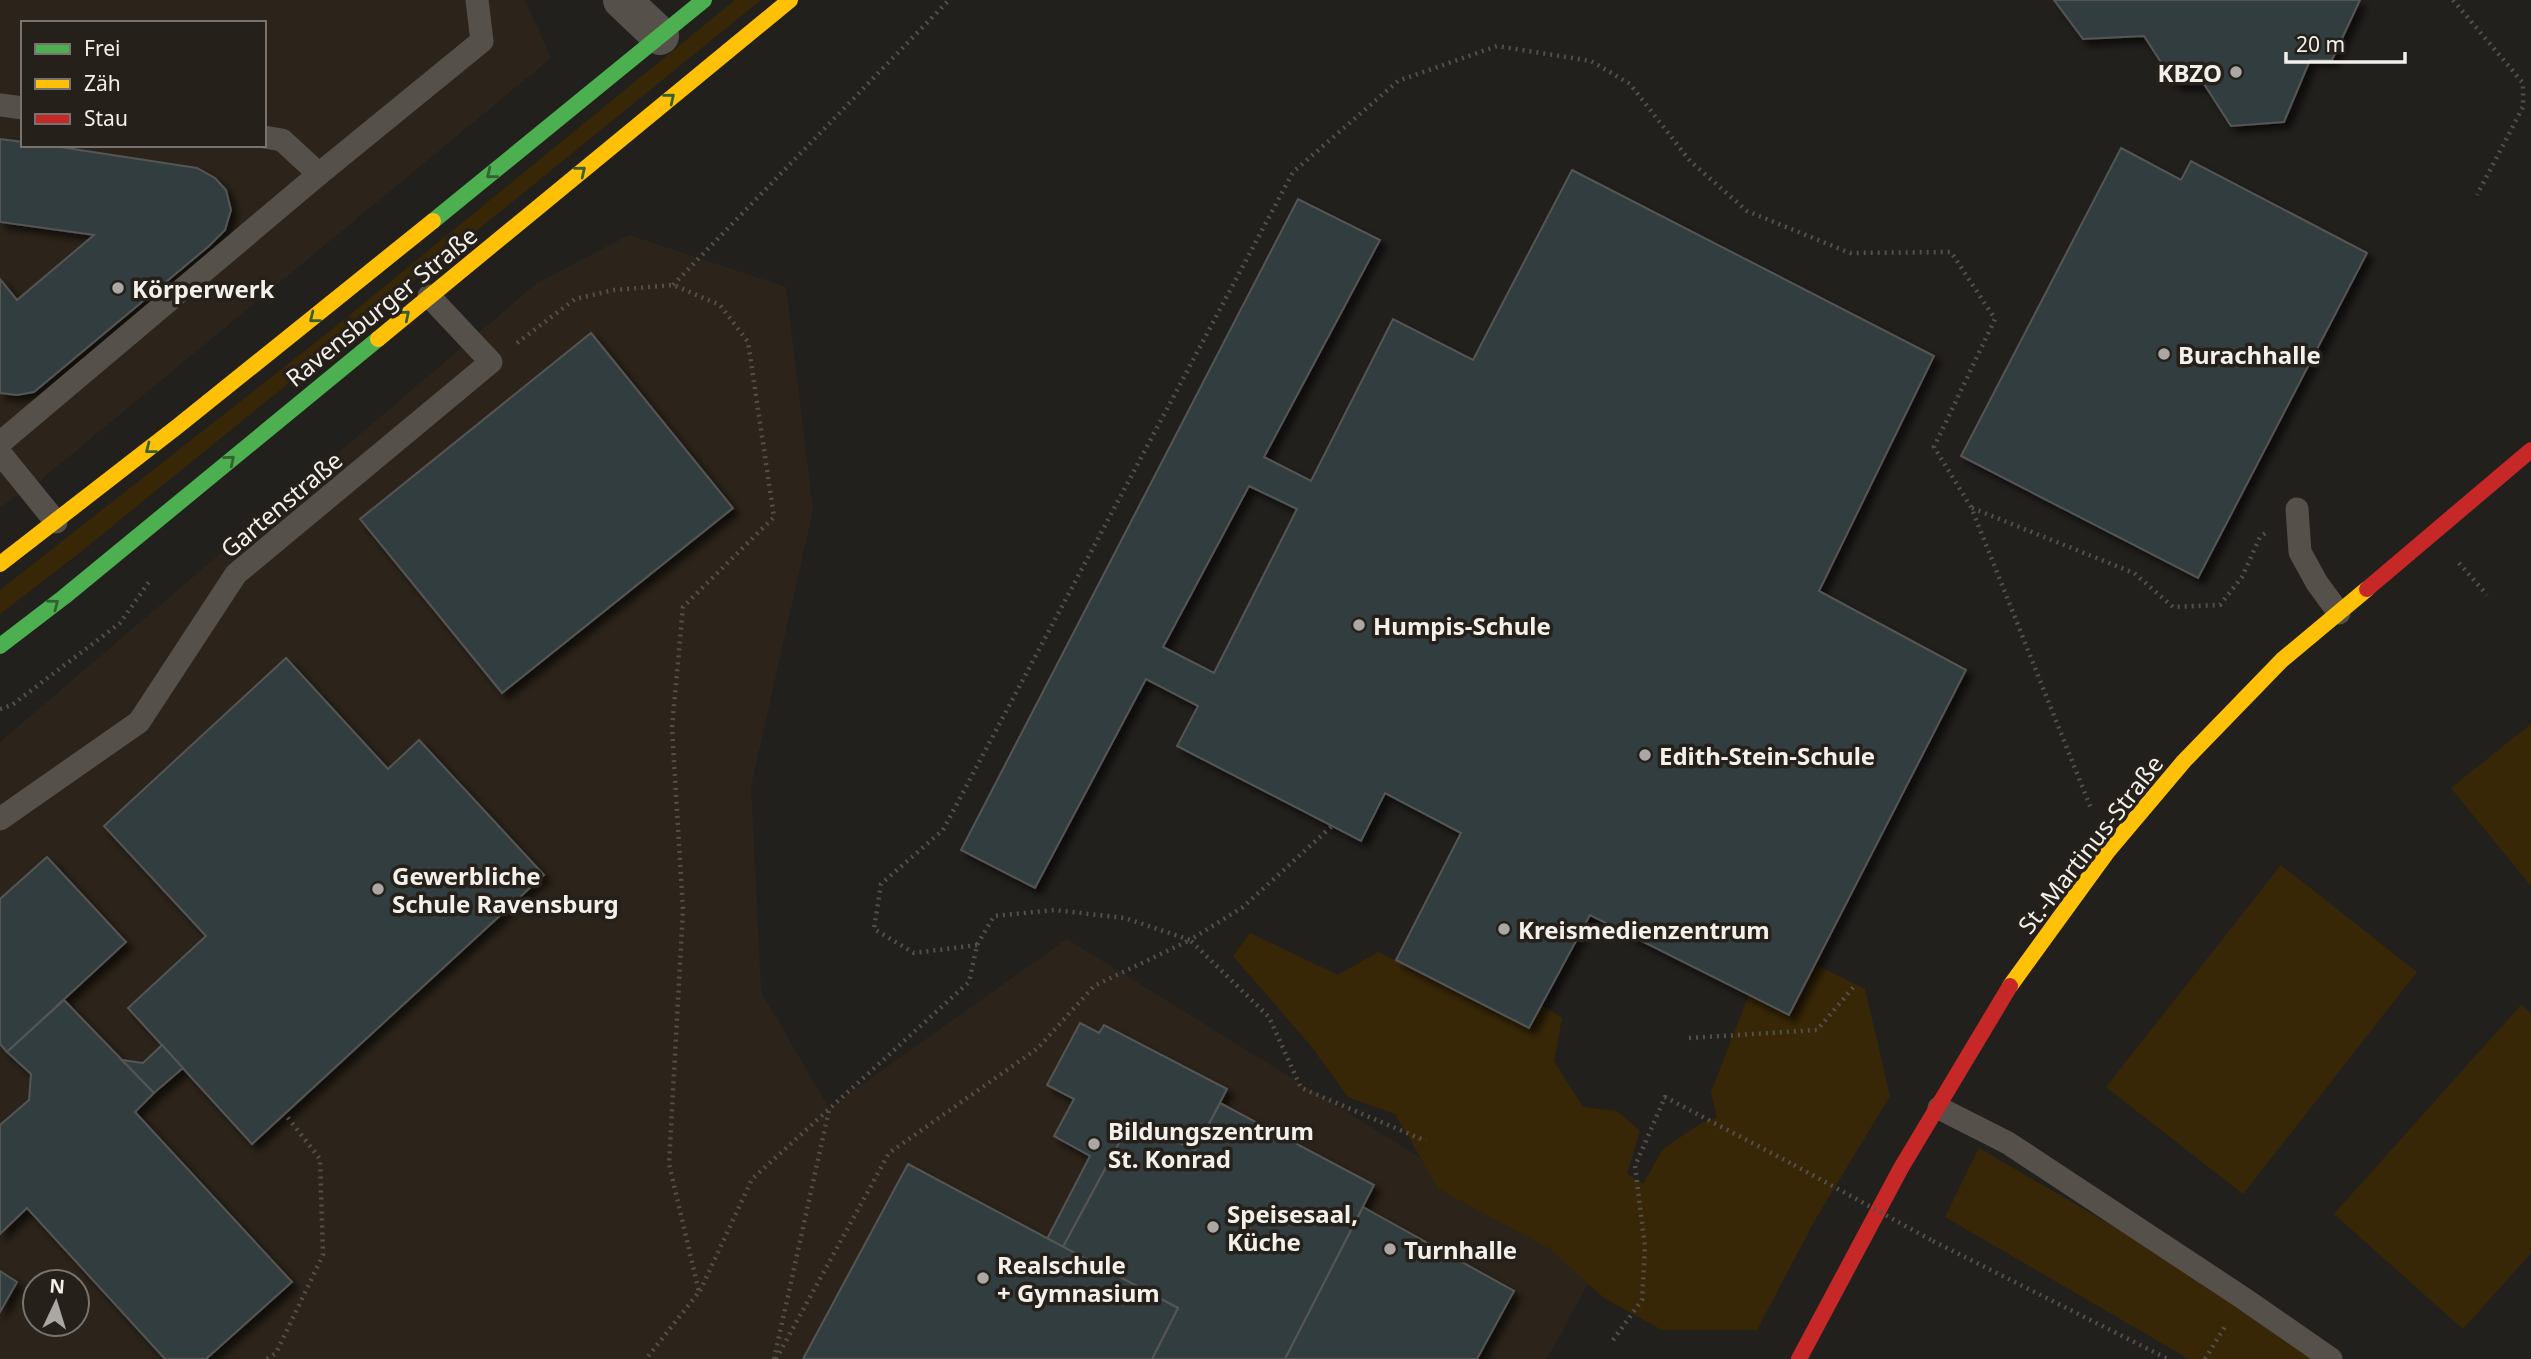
<svg xmlns="http://www.w3.org/2000/svg" width="2531" height="1359" viewBox="0 0 2531 1359" font-family="'Noto Sans',sans-serif">
<style>
.built{fill:#2c241a;fill-rule:evenodd}
.green{fill:#382707}
.building{fill:#333e3f;stroke:#545554;stroke-width:2;fill-rule:evenodd;filter:url(#shadow)}
.lines{fill:none;stroke-linecap:round;stroke-linejoin:round}
.path{stroke:#53504b;stroke-width:4.5;stroke-dasharray:2 5;stroke-linecap:butt}
.lane{stroke:#55514a;stroke-width:23}
.street{stroke:#55514a;stroke-width:38}
.fast{stroke:#4caf50;stroke-width:16}
.slow{stroke:#ffc107;stroke-width:16}
.jam{stroke:#c62828;stroke-width:16}
.path-bridge{stroke:#53504b;stroke-width:4.5;stroke-dasharray:2 5;stroke-linecap:butt}
.oneway{stroke:#376032}
.poi-dot{fill:#aaa7a4;stroke:#25201a;stroke-width:2.5}
.labels{text-anchor:middle;dominant-baseline:central;stroke-width:7;stroke-linejoin:round;paint-order:stroke}
.poi-label{font-size:24px;font-weight:bold;fill:#f3f0ec;stroke:#25201a;text-anchor:start}
.street-label{font-size:24px;fill:#f3f0ec;stroke:#25201a}
</style>
<defs>
<filter id="shadow"><feDropShadow dx="6" dy="6" stdDeviation="3.5" flood-color="#0009"/></filter>
</defs>
<rect width="100%" height="100%" fill="#22201d"/>
<g class="built">
<path d="M0 0H525L551 58 37 483 0 507ZM23 23H264V145H23Z"/>
<path d="M629 235 786 287 813 510 751 786 761 992 829 1108 1067 939 1597 1267 1547 1359H0V742L537 283ZM35 1282H77V1324H35Z"/>
</g>
<g class="green">
<polygon points="735,0 761,0 78,554 0,614 0,590 325,335"/>
<polygon points="2531,724 2531,886 2451,788"/>
<polygon points="2281,865 2417,972 2243,1194 2106,1087"/>
<polygon points="1250,933 1338,975 1378,952 1528,1027 1541,1005 1562,1018 1554,1061 1583,1107 1617,1111 1640,1131 1627,1174 1643,1184 1663,1149 1700,1124 1717,1117 1711,1092 1749,995 1789,1015 1815,964 1865,989 1890,1096 1815,1220 1757,1330 1662,1330 1604,1298 1550,1249 1439,1189 1395,1114 1348,1097 1311,1046 1233,956"/>
<polygon points="2521,1005 2531,1013 2531,1253 2463,1329 2334,1214"/>
<polygon points="1979,1148 2142,1243 2322,1359 2189,1359 1945,1217"/>
</g>
<g class="building">
<polygon points="2054,0 2360,0 2332,60 2310,60 2284,122 2231,126 2204,84 2175,84 2144,36 2083,39"/>
<polygon points="0,139 23,142 23,145 47,145 197,168 215,178 226,190 231,210 225,230 209,246 34,392 17,395 0,393 0,279 17,300 94,235 0,222"/>
<polygon points="2121,148 2181,180 2191,161 2367,253 2198,578 1961,456"/>
<path d="M1572 170 1934 356 1819 591 1966 670 1789 1015 1590 915 1529 1028 1396 960 1461 833 1385 793 1361 841 1177 746 1198 706 1146 679 1035 888 961 850 1298 199 1380 240 1264 457 1311 481 1393 319 1473 360ZM1249 486 1297 509 1214 673 1163 647Z"/>
<polygon points="591,333 733,508 502,693 360,519"/>
<polygon points="286,658 388,769 419,740 544,875 252,1144 128,1008 206,936 104,826"/>
<polygon points="47,857 126,942 7,1052 0,1044 0,899"/>
<polygon points="64,1000 154,1093 135,1112 292,1282 206,1359 165,1359 27,1208 0,1234 0,1125 29,1100 31,1074 7,1052"/>
<polygon points="1080,1023 1099,1033 1104,1025 1227,1089 1195,1151 1132,1119 1063,1247 1047,1239 1090,1156 1054,1136 1074,1099 1047,1085"/>
<polygon points="162,1045 183,1068 154,1093 122,1060 143,1063"/>
<polygon points="1220,1103 1374,1185 1285,1359 1152,1359 1178,1308 1063,1247 1132,1119 1195,1151"/>
<polygon points="908,1164 1178,1308 1152,1359 803,1359"/>
<polygon points="1363,1207 1514,1291 1477,1359 1285,1359"/>
<polygon points="0,1271 17,1282 0,1312"/>
</g>
<g class="lines">
<g class="path">
<polyline points="2453,0 2523,83 2523,107 2477,195"/>
<polyline points="673,285 949,0"/>
<polyline points="517,343 575,299 614,290 673,285 720,305 748,342 774,517 683,607 672,728 683,910 669,1164 699,1292 646,1359"/>
<polyline points="1972,508 2134,573 2173,607 2220,605 2242,577 2260,537 2267,532"/>
<polyline points="2459,563 2487,595"/>
<polyline points="0,709 12,705 120,623 151,579"/>
<polyline points="977,945 914,953 874,929 881,884 943,830 1293,172 1398,81 1497,46 1591,61 1630,84 1690,161 1747,211 1850,253 1951,252 1995,319 1934,447 1971,507 2092,811"/>
<polyline points="1689,1038 1817,1030 1856,984"/>
<polyline points="1933,1241 2168,1359"/>
<polyline points="700,1291 752,1179 969,982 977,945 994,916 1054,910 1125,918 1190,940 1243,907 1332,826"/>
<polyline points="1613,1340 1642,1300 1645,1247 1635,1166 1665,1097 1794,1165"/>
<polyline points="267,1359 276,1353 323,1255 320,1159 285,1114"/>
<polyline points="774,1359 829,1110"/>
<polyline points="776,1359 889,1153 1038,1048 1094,986 1190,940 1269,1017 1301,1088 1426,1141"/>
<polyline points="2205,1359 2226,1325"/>
</g>
<g class="lane">
<polyline points="0,105 23,108"/>
<polyline points="264,137 282,140 319,174"/>
<polyline points="0,443 319,174 482,41 477,0"/>
<polyline points="0,453 56,522"/>
<polyline points="2297,509 2300,552 2317,583 2339,613"/>
<polyline points="0,819 139,722 236,574 491,362 429,296"/>
<polyline points="1939,1108 2008,1143 2243,1298 2331,1359"/>
</g>
<polyline class="street" points="622,0 660,36"/>
<g class="fast">
<polyline points="433,221 704,0"/>
<polyline points="0,646 64,597 378,339"/>
</g>
<g class="slow">
<polyline points="378,339 790,0"/>
<polyline points="0,564 178,426 433,221"/>
<polyline points="2010,986 2108,851 2184,761 2282,660 2367,589"/>
</g>
<g class="jam">
<polyline points="2367,589 2531,450"/>
<polyline points="1799,1359 1901,1168 2010,986"/>
</g>
<polyline class="path-bridge" points="1794,1165 1933,1241"/>
</g>
<defs><path id="oneway-chevron" d="M-2-3.5L2.5 0L-2 3.5" fill="none" stroke-width="1.6" stroke-linecap="round" stroke-linejoin="round" transform="scale(1.75)"/></defs>
<g class="oneway">
<use href="#oneway-chevron" transform="translate(670 98) rotate(-39)"/>
<use href="#oneway-chevron" transform="translate(581 171) rotate(-39)"/>
<use href="#oneway-chevron" transform="translate(491 174) rotate(141)"/>
<use href="#oneway-chevron" transform="translate(405 315) rotate(-40)"/>
<use href="#oneway-chevron" transform="translate(314 318) rotate(141)"/>
<use href="#oneway-chevron" transform="translate(150 449) rotate(142)"/>
<use href="#oneway-chevron" transform="translate(230 460) rotate(-40)"/>
<use href="#oneway-chevron" transform="translate(54 604) rotate(-37)"/>
</g>
<g class="poi-dot">
<circle cx="2236" cy="72" r="7"/>
<circle cx="118" cy="288" r="7"/>
<circle cx="2164" cy="354" r="7"/>
<circle cx="1359" cy="625" r="7"/>
<circle cx="1645" cy="755" r="7"/>
<circle cx="378" cy="889" r="7"/>
<circle cx="1504" cy="929" r="7"/>
<circle cx="1094" cy="1144" r="7"/>
<circle cx="1213" cy="1227" r="7"/>
<circle cx="1390" cy="1249" r="7"/>
<circle cx="983" cy="1278" r="7"/>
</g>
<g class="labels">
<g class="poi-label">
<text x="2222" y="72" text-anchor="end">KBZO</text>
<text x="132" y="288">Körperwerk</text>
<text x="2178" y="354">Burachhalle</text>
<text x="1373" y="625">Humpis-Schule</text>
<text x="1659" y="755">Edith-Stein-Schule</text>
<text x="392" y="875">Gewerbliche<tspan x="392" dy="28">Schule Ravensburg</tspan></text>
<text x="1518" y="929">Kreismedienzentrum</text>
<text x="1108" y="1130">Bildungszentrum<tspan x="1108" dy="28">St. Konrad</tspan></text>
<text x="1227" y="1213">Speisesaal,<tspan x="1227" dy="28">Küche</tspan></text>
<text x="1404" y="1249">Turnhalle</text>
<text x="997" y="1264">Realschule<tspan x="997" dy="28">+ Gymnasium</tspan></text>
</g>
<g class="street-label">
<text transform="translate(381 306) rotate(-39)">Ravensburger Straße</text>
<text transform="translate(281 504) rotate(-40)">Gartenstraße</text>
<text transform="translate(2090 844) rotate(-52)">St.-Martinus-Straße</text>
</g>
</g>
<rect x="21" y="21" width="245" height="126" fill="#25201a" stroke="#77736e" stroke-width="2"/>
<rect x="35" y="44" width="35" height="10" fill="#4caf50" stroke="#77736e" stroke-width="2"/>
<text x="84" y="56" font-size="21" fill="#f3f0ec">Frei</text>
<rect x="35" y="79" width="35" height="10" fill="#ffc107" stroke="#77736e" stroke-width="2"/>
<text x="84" y="91" font-size="21" fill="#f3f0ec">Zäh</text>
<rect x="35" y="114" width="35" height="10" fill="#c62828" stroke="#77736e" stroke-width="2"/>
<text x="84" y="126" font-size="21" fill="#f3f0ec">Stau</text>
<g transform="translate(56 1303) rotate(4)"><circle r="33" fill="#25201a" stroke="#77736e" stroke-width="2"/>
<path d="M0-5L12 26L0 18L-12 26Z" fill="#aaa7a4"/>
<text y="-10" font-size="19" font-weight="bold" text-anchor="middle" fill="#f3f0ec">N</text>
</g>
<path d="M2286 52v10h119v-10" fill="none" stroke="#f3f0ec" stroke-width="3.5"/>
<text x="2296" y="52" font-size="21" fill="#f3f0ec" stroke="#25201a" stroke-width="5" paint-order="stroke">20 m</text>
</svg>
